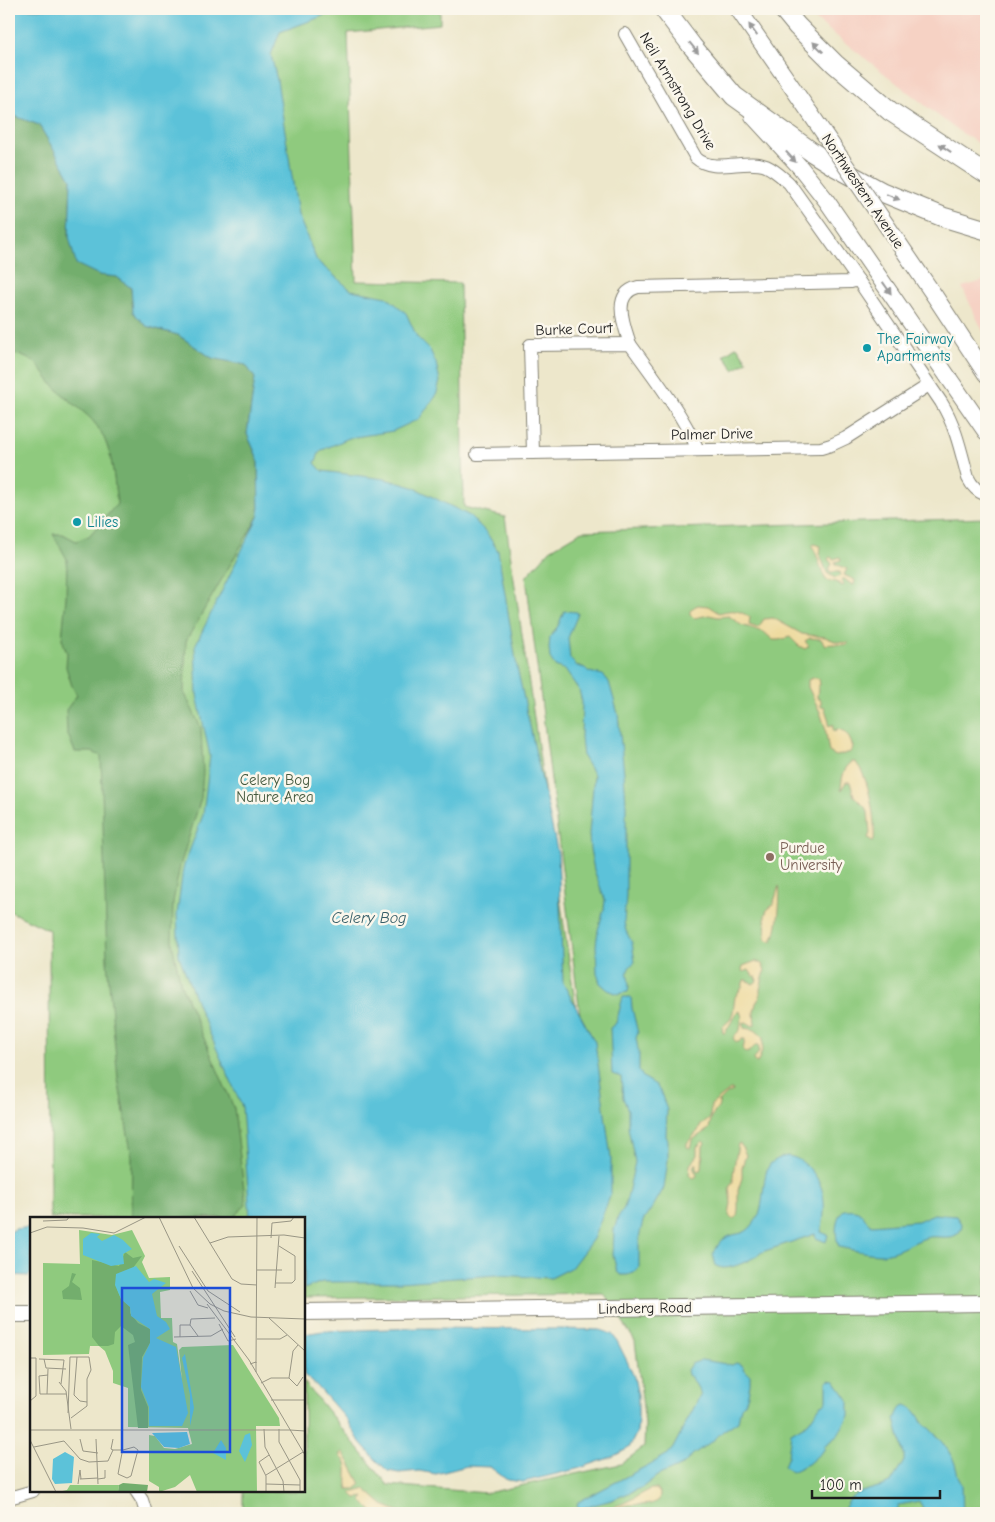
<svg xmlns="http://www.w3.org/2000/svg" width="995" height="1522" viewBox="0 0 995 1522" font-family="'Comic Neue',sans-serif">
<style>
.built{fill:#f6d2c4}
.green{fill:#8fca7e;stroke:#56734d}
.forest{fill:#73ae6d;stroke:#486544}
.sand{fill:#eeda9e;stroke:#857b5d}
.water{fill:#5cc2d9;stroke:#3c6f7a}
.lines{fill:none;stroke-linecap:round;stroke-linejoin:round}
.minor-casing{stroke:#848274;stroke-width:14}
.major-casing{stroke:#848274;stroke-width:18}
.highway-casing{stroke:#848274;stroke-width:21}
.minor{stroke:#fff;stroke-width:12}
.major{stroke:#fff;stroke-width:16}
.highway{stroke:#fff;stroke-width:19}
.major-bridge-casing{stroke:#848274;stroke-width:18;stroke-linecap:butt}
.major-bridge{stroke:#fff;stroke-width:16}
.oneway{fill:#999}
.culture-dot{fill:#0f9aa8;stroke:#fbf7ec;stroke-width:2}
.education-dot{fill:#8d6e63;stroke:#fbf7ec;stroke-width:2}
.labels{text-anchor:middle;dominant-baseline:central;stroke-width:5;stroke-linejoin:round;paint-order:stroke}
.street-label{font-size:15px;fill:#1c1c1c;stroke:#fbf7ec}
.culture-label{font-size:15px;fill:#0d838f;stroke:#fbf7ec;text-anchor:start}
.park-label{font-size:15px;fill:#44593e;stroke:#fbf7ec}
.education-label{font-size:15px;fill:#785e54;stroke:#fbf7ec;text-anchor:start}
.water-label{font-size:16px;font-style:italic;fill:#365e68;stroke:#fbf7ec}
.inset-road{fill:none;stroke:#999685;stroke-width:1}
.view{fill:#1d4ed8;fill-opacity:0.15;stroke:#1d4ed8;stroke-width:2.5}
.inset-edge{fill:none;stroke:#1c1c1c;stroke-width:2.5}
</style>
<rect width="100%" height="100%" fill="#fbf7ec"/>
<filter id="ink" filterUnits="userSpaceOnUse"><feTurbulence type="fractalNoise" baseFrequency=".02" numOctaves="2"/><feDisplacementMap in="SourceGraphic" scale="10" xChannelSelector="R" yChannelSelector="G"/><feConvolveMatrix kernelMatrix="1 2 1 2 8 2 1 2 1" color-interpolation-filters="sRGB"/></filter>
<filter id="wash" filterUnits="userSpaceOnUse"><feTurbulence type="fractalNoise" baseFrequency=".0096" numOctaves="4" result="noise"/><feDisplacementMap in="SourceGraphic" scale="20" xChannelSelector="R" yChannelSelector="G"/><feGaussianBlur stdDeviation="1.12" result="paint"/><feColorMatrix in="noise" values="0 0 0 0 0 0 0 0 0 0 0 0 0 0 0 0 0 1.4 0 .05"/><feComposite in="paint" operator="in"/></filter>
<g filter="url(#wash)">
<rect width="100%" height="100%" fill="#ede7cb"/>
<g class="built">
<polygon points="802,9 986,9 986,148 954,128"/>
<polygon points="986,280 986,338 962,287"/>
</g>
<g class="green">
<polygon points="9,9 440,9 440,24 348,33 356,281 460,283 464,507 505,517 598,1161 526,577 550,550 582,531 986,518 986,1513 243,1513 243,1491 304,1491 304,1382 388,1485 487,1493 621,1464 644,1447 645,1424 635,1341 604,1294 304,1298 304,1218 50,1218 49,930 9,911"/>
<polygon points="737,346 747,361 734,370 724,355"/>
</g>
<path class="forest" d="M9 114 39 125 71 179 69 237 99 275 117 277 131 288 133 312 146 326 178 335 212 358 247 365 255 378 247 434 258 459 259 515 186 641 184 692 201 728 203 772 201 798 180 866 173 902 172 943 181 985 234 1108 246 1205 236 1214V1218H131L132 1157 118 1079 107 961 101 756 92 752H75L67 732 66 710 77 695 72 686 66 667 67 653 62 639 66 597 67 559 53 534H63L76 541 89 536 117 504C113 473 113 439 88 416 77 406 66 398 56 388 48 381 41 367 34 362 26 357 17 354 9 352Z"/>
<g class="sand">
<path d="M814 544 821 546 820 555 827 573 835 578 840 576V572H830L829 569 832 564 828 559 830 557 834 559 840 557 841 560 835 562V564L847 569 844 575 855 580 854 585 851 584 843 578 841 580 844 584 843 586 836 582 826 580C820 570 819 557 812 546Z"/>
<path d="M698 605 708 606 719 613C734 609 737 610 750 617L749 625 758 628 764 619 773 618 802 634 825 637 837 642 848 643 847 645 833 644 825 645 821 639 810 638 805 641 809 646 805 649 799 646 790 637 779 640H773L764 632 741 625 729 616 718 617 709 615 694 618 690 614V611L694 607Z"/>
<path d="M813 678H817L819 679 820 685 818 686 817 698 821 700V707L824 706 829 721 828 725 830 726 833 724V729L835 732 836 731V729C846 729 850 739 853 747L851 752 836 756 829 752 825 727 820 712 808 687V680Z"/>
<path d="M852 762H855C869 774 876 823 874 840L872 841 868 838 870 833 868 812 867 809 854 796 850 782H846L841 790C842 780 842 769 852 762Z"/>
<path d="M779 886C781 897 778 932 772 941H770L766 939 765 915 767 910 773 905Z"/>
<polygon points="756,961 762,964 765,971 760,989 760,997 756,1003 754,1012 755,1025 753,1026 746,1022 743,1023 744,1028 755,1030 763,1037 763,1048 758,1062 756,1063 754,1059 759,1052 759,1045 756,1045 749,1052 746,1053 743,1050 745,1039 742,1039 739,1042 736,1042 733,1038 735,1035 740,1030 742,1017 740,1011 737,1012 725,1033 723,1033 722,1027 730,1020 733,1012 735,997 742,987 744,980 747,980 753,984 757,981 756,977 753,976 749,970 743,972 742,970 743,966"/>
<path d="M730 1090H733V1091L727 1094 719 1102C719 1109 717 1108 714 1113 711 1117 710 1124 709 1129L692 1140 690 1148 687 1147V1143L698 1131 701 1125 710 1119 711 1105Z"/>
<polygon points="703,1141 705,1143 703,1146 702,1169 699,1171 696,1170 697,1164 695,1164 693,1167 697,1175 696,1177 692,1178 689,1175 690,1165 697,1155 697,1147"/>
<path d="M740 1143 746 1155 742 1167V1178L738 1190V1209L737 1217 732 1219 729 1216 731 1203 729 1188 733 1181C732 1175 737 1151 738 1144Z"/>
<path d="M343 1453 347 1458 361 1484 355 1489H348C344 1478 352 1465 341 1457V1454Z"/>
<polygon points="365,1489 383,1505 403,1513 374,1513 362,1501 364,1497 356,1498 351,1493"/>
<path d="M651 1489H657L660 1494 659 1500C644 1511 629 1497 611 1513H590C601 1510 611 1508 622 1504 631 1500 641 1494 651 1489Z"/>
</g>
<g class="water">
<polygon points="9,9 337,9 318,18 280,32 271,55 277,80 298,215 317,261 351,290 387,297 406,313 417,337 430,350 436,363 440,381 436,396 419,419 393,431 349,438 320,451 315,463 322,471 385,479 413,487 470,516 486,532 498,551 517,667 558,854 563,983 595,1042 611,1158 611,1194 593,1239 571,1268 551,1278 497,1275 400,1282 322,1282 304,1289 304,1218 250,1218 242,1107 200,1011 179,956 177,915 183,868 203,815 210,756 197,695 195,646 259,515 258,459 247,434 255,378 246,365 212,358 178,335 146,326 133,312 131,288 117,277 99,275 76,264 69,237 71,179 39,125 9,114"/>
<path d="M564 611 577 612 578 614 568 638 570 659 577 666 585 668 589 672 603 675 606 678 609 682 618 714 624 773 626 803V896L624 922 626 931 632 943 635 962C621 972 632 978 628 992L618 994 608 990 600 983 597 973 596 945 598 930 604 909 605 900 594 870 590 849 589 834 594 775 583 757 581 738 582 702 579 690 565 670 555 666 550 658 549 648 550 637 558 626Z"/>
<polygon points="623,997 631,997 632,1008 638,1033 636,1038 639,1054 639,1070 643,1077 656,1085 661,1093 667,1110 666,1136 668,1140 668,1160 664,1188 654,1205 643,1221 639,1238 639,1267 634,1273 627,1275 621,1275 617,1272 613,1255 614,1230 618,1217 624,1208 627,1198 635,1162 628,1127 628,1110 623,1098 621,1077 612,1074 610,1028 616,1023"/>
<path d="M787 1156C797 1157 803 1162 810 1169 827 1187 826 1209 821 1232L828 1235 826 1242 816 1238 815 1234 762 1252C754 1259 734 1268 724 1268 721 1268 719 1267 716 1266L713 1254C716 1249 719 1242 724 1239 738 1230 744 1239 756 1220 766 1206 761 1175 770 1164 774 1160 781 1157 787 1156Z"/>
<path d="M844 1210C866 1208 859 1217 872 1225L918 1221 934 1214 956 1216 962 1225C961 1229 960 1233 956 1235 949 1239 938 1236 929 1237 913 1241 898 1253 882 1254 868 1254 853 1250 839 1247 835 1237 834 1217 844 1210Z"/>
<polygon points="31,1227 31,1273 29,1276 9,1275 9,1233 15,1229"/>
<polygon points="422,1328 561,1329 600,1330 612,1334 617,1341 627,1361 634,1377 638,1396 638,1418 637,1432 629,1448 612,1457 577,1469 523,1482 507,1480 490,1467 467,1466 436,1474 419,1471 399,1473 388,1471 376,1460 360,1442 348,1421 317,1386 304,1375 304,1334 323,1331"/>
<polygon points="702,1360 732,1365 736,1363 742,1365 745,1370 750,1375 750,1384 748,1395 745,1403 741,1407 738,1421 723,1431 715,1439 692,1455 684,1464 657,1476 643,1487 612,1500 579,1509 577,1506 578,1502 656,1461 668,1454 673,1448 701,1394 692,1378 688,1375 687,1370 691,1364"/>
<polygon points="829,1380 835,1381 849,1401 849,1416 837,1436 825,1445 824,1450 808,1464 791,1472 784,1466 788,1456 791,1433 808,1423 820,1406 824,1404 827,1400 827,1382"/>
<path d="M905 1405C915 1407 918 1416 923 1423 926 1427 926 1426 929 1428 938 1437 947 1447 953 1459 957 1467 957 1478 962 1484L963 1513H926L919 1501 899 1505 897 1513H842L850 1499 858 1493 885 1485 891 1482 900 1468 904 1461V1454L895 1419 900 1408Z"/>
</g>
</g>
<g filter="url(#ink)">
<g class="lines">
<g class="minor-casing">
<g id="minor">
<path d="M625 34 696 158C713 174 746 158 766 166 775 170 782 177 789 183L858 280 941 402C956 426 961 452 968 478 972 486 978 492 986 495"/>
<path d="M630 344C624 325 611 294 638 287L851 282 858 280"/>
<path d="M533 453 530 345 630 344C654 377 682 413 698 450"/>
<polyline points="477,454 821,448 831,445 846,438 929,385"/>
<polyline points="136,1491 142,1500 146,1513"/>
<polyline points="9,1498 33,1491"/>
</g>
</g>
<g class="major-casing">
<g id="major">
<polyline points="738,9 810,113"/>
<polyline points="753,116 800,167 826,200 986,432"/>
<polyline points="934,295 986,374"/>
<polyline points="304,1312 986,1303"/>
<polyline points="9,1314 31,1314"/>
</g>
</g>
<g class="highway-casing">
<g id="highway">
<polyline points="664,9 692,46 734,96 812,152 836,167 882,192 943,217 986,230"/>
<polyline points="783,9 797,26 835,64 890,111 986,174"/>
</g>
</g>
<use href="#minor" class="minor"/>
<use href="#major" class="major"/>
<use href="#highway" class="highway"/>
<g class="major-bridge-casing">
<polyline id="major-bridge" points="810,113 934,295"/>
</g>
<use href="#major-bridge" class="major-bridge"/>
</g>
<defs><path id="oneway-solid" d="M-6-.8H1V-3.2L6.5 0L1 3.2V.8H-6Z" transform="scale(1.25)"/></defs>
<g class="oneway">
<use href="#oneway-solid" transform="translate(753 30) rotate(-125)"/>
<use href="#oneway-solid" transform="translate(818 47) rotate(-135)"/>
<use href="#oneway-solid" transform="translate(694 48) rotate(51)"/>
<use href="#oneway-solid" transform="translate(945 148) rotate(-146)"/>
<use href="#oneway-solid" transform="translate(791 157) rotate(47)"/>
<use href="#oneway-solid" transform="translate(893 197) rotate(22)"/>
<use href="#oneway-solid" transform="translate(887 288) rotate(55)"/>
</g>
</g>
<g class="culture-dot">
<circle cx="867" cy="348" r="5"/>
<circle cx="77" cy="522" r="5"/>
</g>
<circle class="education-dot" cx="770" cy="857" r="5"/>
<g class="labels">
<g class="street-label">
<text transform="translate(678 91) rotate(59)">Neil Armstrong Drive</text>
<text transform="translate(863 191) rotate(56)">Northwestern Avenue</text>
<text transform="translate(574 329) rotate(-2)">Burke Court</text>
<text transform="translate(712 434) rotate(-1)">Palmer Drive</text>
<text transform="translate(645 1308) rotate(-1)">Lindberg Road</text>
</g>
<g class="culture-label">
<text x="877" y="339">The Fairway<tspan x="877" dy="17">Apartments</tspan></text>
<text x="87" y="522">Lilies</text>
</g>
<g class="park-label">
<text x="275" y="780">Celery Bog<tspan x="275" dy="17">Nature Area</tspan></text>
</g>
<g class="education-label">
<text x="780" y="848">Purdue<tspan x="780" dy="17">University</tspan></text>
</g>
<g class="water-label">
<text x="369" y="918">Celery Bog</text>
</g>
</g>
<g transform="translate(30 1217)">
<rect width="275" height="275" fill="#ede7cb"/>
<path d="M49 13 82 18 102 13 115 39 112 45 119 61 140 60V73L130 75 131 101H142L143 125 147 127 152 164 149 133 152 130 203 128 249 201 250 209H226L227 275H167L160 258 145 270 129 275V270L119 264V218L125 219 134 231 145 232 162 227 158 211 98 210V171L83 166V154L75 134 69 129H60L59 137 13 138V46L50 47ZM40 268H89L88 275H28L37 273Z" fill="#8fca7e"/>
<path d="M95 35 103 41 112 39 87 72 91 82 100 90V96L108 106 120 112V126L112 140 111 173 118 190V211H108L98 128 105 125 103 118 91 109 85 115 84 127 78 129H69L62 120V43L89 49ZM42 56 46 57 42 65 50 71 52 83 33 82 32 74 39 69ZM93 266 118 268 117 275H88L89 268Z" fill="#73ae6d"/>
<path d="M61 16 70 17 67 20 72 24 84 18 93 23 102 32 93 37 94 47 81 49 53 38V22ZM106 49 119 65 124 62 136 66 122 77 127 99 136 105 140 112 126 121 146 130 158 196 152 209H119V190L111 170 113 141 120 126V112L101 99 100 90 91 82 85 68 86 57ZM155 137 164 191 160 209V178L152 141ZM157 215 160 227 149 231 134 230 122 216ZM220 216 222 228 215 245 209 234 215 218ZM191 223 196 231V243L183 236ZM35 235 44 240 42 266 25 267 22 262 23 242Z" fill="#5cc2d9"/>
<path class="inset-road" d="M129 0 163 71 180 87 194 94 221 100 275 102M164 0 202 62 211 67 227 68M13 4 37 3 39 0M0 16 17 10 53 11 84 16 116 0M241 21 242 6 261 4 264 0M180 26 198 20 254 18 275 21M149 29 178 74 210 95M227 53H252M162 54 205 120M245 66H262L265 63V39L249 29M245 71 249 19M160 74 168 88 178 91M177 87 219 143 275 238M239 101 275 134M189 107 198 124 206 122M160 108 161 102 185 101M144 120 181 119 193 112M150 120V108H160L168 119M227 122H250L257 118M47 140 44 178 50 184 57 185M0 141H6V179L0 184M9 142 34 143 31 167M14 142 16 151 36 152M226 146 227 0M220 147 226 145V155M18 158 9 159 10 177H36M259 161 267 169 273 160M29 165 36 174 41 212M231 166 241 161H259L263 134 268 128M17 177 18 152M241 183H275M38 196 40 140H59L61 153 57 162V189L41 201M234 212 235 230 253 264 254 275M249 212V225L270 263V275M0 213H260M260 213 275 214M50 222 53 234 68 236M66 222 68 267M83 222 81 232 83 233H93L104 230 108 233 101 259 97 261 88 257 92 236V222M0 223 26 275M4 230 34 224 50 242 59 245 78 244 83 233M236 258 273 235M50 262 68 261M68 262 75 261V253M48 267 50 253 51 262M236 267 270 268M236 275V259L229 245 239 238"/>
<path class="view" d="M92 71H200V235H92Z"/>
<rect width="275" height="275" class="inset-edge"/>
</g>
<rect width="995" height="1522" fill="none" stroke="#fbf7ec" stroke-width="30"/>
<path d="M812 1490v8h128v-8" fill="none" stroke="#1c1c1c" stroke-width="2.5"/>
<text x="820" y="1490" font-size="15" fill="#1c1c1c" stroke="#fbf7ec" stroke-width="4" paint-order="stroke">100 m</text>
</svg>
